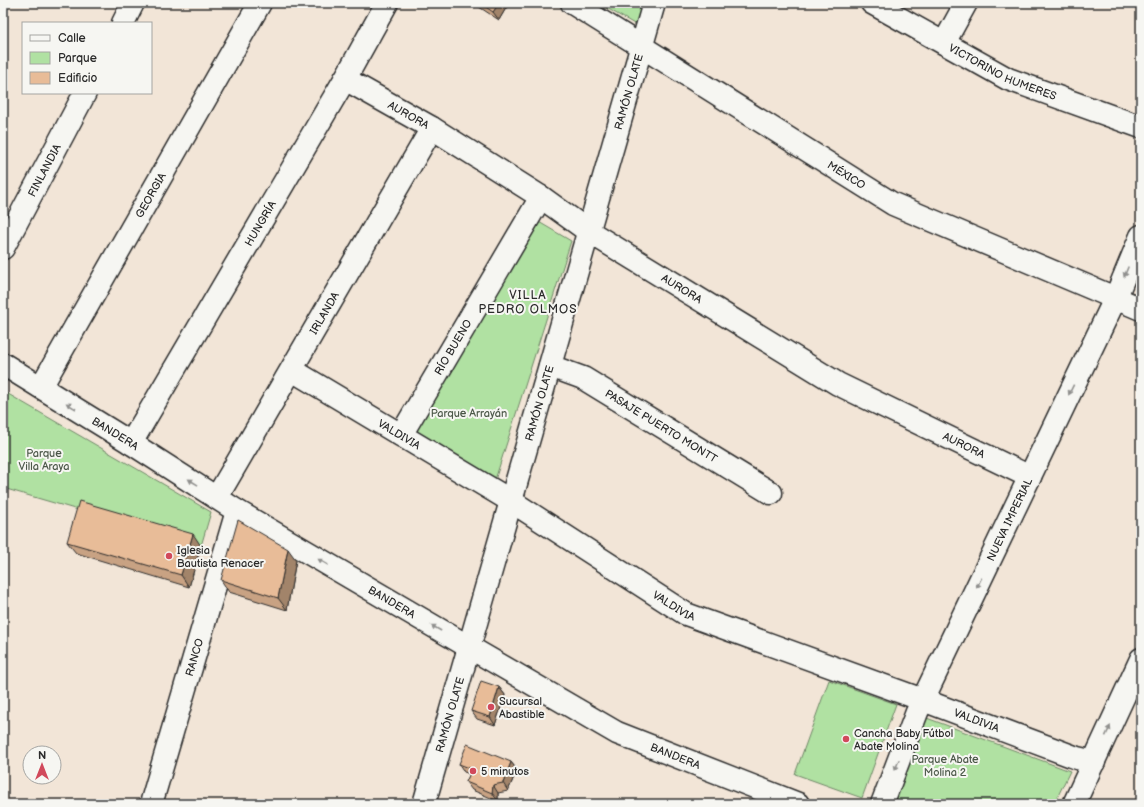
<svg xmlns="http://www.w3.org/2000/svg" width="1144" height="807" viewBox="0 0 1144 807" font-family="'Balsamiq Sans',sans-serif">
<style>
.green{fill:#b0e1a2;stroke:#6e8666}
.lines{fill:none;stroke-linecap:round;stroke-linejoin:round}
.street-casing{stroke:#2b2b2b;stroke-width:25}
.secondary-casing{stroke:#2b2b2b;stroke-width:25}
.street{stroke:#f6f6f2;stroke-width:22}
.secondary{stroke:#f6f6f2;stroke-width:22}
.wall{fill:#c8a283;stroke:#2b2b2b}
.shaded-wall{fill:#a2846a;stroke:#2b2b2b}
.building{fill:#e8bc98;stroke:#2b2b2b}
.oneway{fill:#90908e}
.poi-dot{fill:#d1495b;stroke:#f6f6f2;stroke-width:1.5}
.labels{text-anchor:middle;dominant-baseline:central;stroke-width:4;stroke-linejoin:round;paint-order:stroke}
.street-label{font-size:11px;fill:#2b2b2b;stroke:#f6f6f2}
.park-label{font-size:11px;fill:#4c5849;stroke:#f6f6f2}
.poi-label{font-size:11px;fill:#2b2b2b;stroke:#f6f6f2;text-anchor:start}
.neighbourhood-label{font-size:12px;letter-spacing:1px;fill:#2b2b2b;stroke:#f6f6f2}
</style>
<rect width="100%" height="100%" fill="#f2e5d7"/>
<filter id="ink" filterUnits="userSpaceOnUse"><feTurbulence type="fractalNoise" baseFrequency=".025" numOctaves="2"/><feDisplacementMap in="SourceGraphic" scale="8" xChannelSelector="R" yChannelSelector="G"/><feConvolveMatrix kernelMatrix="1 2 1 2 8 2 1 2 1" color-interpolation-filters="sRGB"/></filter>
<g filter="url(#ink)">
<g class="green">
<polygon points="598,3 648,3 643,29"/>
<polygon points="532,218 571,241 495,480 407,431"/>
<polygon points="3,391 211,512 201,546 3,488"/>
<polygon points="829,680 896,704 862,798 795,774"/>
<polygon points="924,717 1070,771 1054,804 885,804"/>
</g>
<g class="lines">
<g class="street-casing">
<g id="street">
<path id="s1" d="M572 3 893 204 1141 309"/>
<path id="s2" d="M872 3 1008 79 1141 127"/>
<polyline points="123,23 133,3"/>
<polyline points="944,43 966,3"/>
<path id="s3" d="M345 79 432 128 541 197 588 231 838 384 1030 477"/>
<path id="s4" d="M3 248 85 93"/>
<path id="s5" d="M550 366 583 378 771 493"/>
<path id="s6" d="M292 370 511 501 686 614 923 700 1077 758 1094 762"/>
<path id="s7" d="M41 387 260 3"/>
<path id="s8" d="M401 435 541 197"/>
<path id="s9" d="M131 443 345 79 387 3"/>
<path id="s10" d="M217 497 432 128"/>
<path id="s11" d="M469 647 617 733 798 804"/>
<path id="s12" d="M151 804 237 511"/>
<path id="s13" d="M882 804 917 712 1115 299 1141 236"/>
<polyline points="1074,804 1141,659"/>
</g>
</g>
<g class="secondary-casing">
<g id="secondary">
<path id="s14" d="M3 364 131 443 237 511 469 647"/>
<path id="s15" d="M424 804 654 3"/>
</g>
</g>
<use href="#street" class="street"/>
<use href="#secondary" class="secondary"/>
</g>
<g class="wall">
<polygon points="473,3 509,3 499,20"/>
<polygon points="67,542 201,546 189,587 76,553"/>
<polygon points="296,560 287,610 229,592 221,580"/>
<polygon points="499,687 505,695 495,725 477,719 471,711"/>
<polygon points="511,762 517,770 508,791 498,793 498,801 472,790 466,782 470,774 464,772 459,764"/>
</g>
<g class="shaded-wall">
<polygon points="499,3 509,3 499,20 493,12"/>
<polygon points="193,534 201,546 189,587 181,575"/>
<polygon points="288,549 296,560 287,610 278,598"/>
<polygon points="499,687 505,695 495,725 490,717"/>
<polygon points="511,762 517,770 508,791 503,783"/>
<polygon points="493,785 498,793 498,801 492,793"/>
</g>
<g class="building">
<polygon points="480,3 499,3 493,12"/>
<polygon points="79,501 193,534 181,575 67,542"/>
<polygon points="238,520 288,549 278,598 221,580"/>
<polygon points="481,681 499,687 490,717 471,711"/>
<polygon points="467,744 511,762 503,783 493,785 492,793 466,782 472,769 459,764"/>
</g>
<defs><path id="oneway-solid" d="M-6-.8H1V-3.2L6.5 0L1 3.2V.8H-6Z"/></defs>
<g class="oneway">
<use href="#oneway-solid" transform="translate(1126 272) rotate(112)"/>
<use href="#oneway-solid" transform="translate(1071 390) rotate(116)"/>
<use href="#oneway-solid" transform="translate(71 406) rotate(-148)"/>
<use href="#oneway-solid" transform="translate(193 482) rotate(-148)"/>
<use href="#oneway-solid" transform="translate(323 562) rotate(-150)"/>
<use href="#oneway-solid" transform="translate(979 583) rotate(116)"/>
<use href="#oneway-solid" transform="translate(436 628) rotate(-150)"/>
<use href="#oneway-solid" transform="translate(1108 731) rotate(-65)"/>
<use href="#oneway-solid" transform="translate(897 765) rotate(111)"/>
</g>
</g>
<g class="poi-dot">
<circle cx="169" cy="556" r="4"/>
<circle cx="491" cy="707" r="4"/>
<circle cx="846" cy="739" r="4"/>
<circle cx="473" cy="771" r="4"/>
</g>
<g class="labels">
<g class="street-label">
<text stroke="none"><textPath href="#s2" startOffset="148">VICTORINO HUMERES</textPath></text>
<text stroke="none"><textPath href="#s15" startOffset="741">RAMÓN OLATE</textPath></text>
<text stroke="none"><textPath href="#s3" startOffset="73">AURORA</textPath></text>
<text stroke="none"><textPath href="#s4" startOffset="88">FINLANDIA</textPath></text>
<text stroke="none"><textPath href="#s1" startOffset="324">MÉXICO</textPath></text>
<text stroke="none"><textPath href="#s7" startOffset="221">GEORGIA</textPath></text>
<text stroke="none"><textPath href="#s9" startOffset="255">HUNGRÍA</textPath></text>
<text stroke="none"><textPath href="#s3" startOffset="397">AURORA</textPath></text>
<text stroke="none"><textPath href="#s10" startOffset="213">IRLANDA</textPath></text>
<text stroke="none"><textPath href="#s8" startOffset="102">RÍO BUENO</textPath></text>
<text stroke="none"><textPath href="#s15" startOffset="417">RAMÓN OLATE</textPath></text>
<text stroke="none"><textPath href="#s5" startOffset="127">PASAJE PUERTO MONTT</textPath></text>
<text stroke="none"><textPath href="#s14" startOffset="132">BANDERA</textPath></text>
<text stroke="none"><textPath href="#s6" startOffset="125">VALDIVIA</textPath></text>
<text stroke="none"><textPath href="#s3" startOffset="720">AURORA</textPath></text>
<text stroke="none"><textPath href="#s13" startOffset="312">NUEVA IMPERIAL</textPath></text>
<text stroke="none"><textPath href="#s14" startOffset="456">BANDERA</textPath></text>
<text stroke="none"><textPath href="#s6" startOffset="449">VALDIVIA</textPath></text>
<text stroke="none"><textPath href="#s12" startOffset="153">RANCO</textPath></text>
<text stroke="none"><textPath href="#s15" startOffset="93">RAMÓN OLATE</textPath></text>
<text stroke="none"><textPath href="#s6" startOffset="773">VALDIVIA</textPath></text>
<text stroke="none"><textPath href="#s11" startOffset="234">BANDERA</textPath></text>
</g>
<g class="park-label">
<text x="469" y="413">Parque Arrayán</text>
<text x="44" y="453">Parque<tspan x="44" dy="13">Villa Araya</tspan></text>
<text x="945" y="759">Parque Abate<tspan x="945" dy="13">Molina 2</tspan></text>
</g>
<g class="poi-label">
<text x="177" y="550">Iglesia<tspan x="177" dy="13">Bautista Renacer</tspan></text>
<text x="499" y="701">Sucursal<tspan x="499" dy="13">Abastible</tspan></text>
<text x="854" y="733">Cancha Baby Fútbol<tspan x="854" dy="13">Abate Molina</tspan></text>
<text x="481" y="771">5 minutos</text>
</g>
<g class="neighbourhood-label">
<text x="528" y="295">VILLA<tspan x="528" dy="14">PEDRO OLMOS</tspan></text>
</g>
</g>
<rect width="1144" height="807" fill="none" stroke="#f6f6f2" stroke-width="16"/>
<rect x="8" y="8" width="1128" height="791" fill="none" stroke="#2b2b2b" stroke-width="1.5" filter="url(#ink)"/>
<rect x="22" y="22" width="130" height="72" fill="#f6f6f2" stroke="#a5a5a2"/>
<rect x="30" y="35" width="20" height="6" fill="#f6f6f2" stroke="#a5a5a2"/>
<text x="58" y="42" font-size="12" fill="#2b2b2b">Calle</text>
<rect x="30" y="52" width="20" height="12" fill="#b0e1a2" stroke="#a5a5a2"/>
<text x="58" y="62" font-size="12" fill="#2b2b2b">Parque</text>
<rect x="30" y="72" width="20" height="12" fill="#e8bc98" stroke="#a5a5a2"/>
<text x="58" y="82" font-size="12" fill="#2b2b2b">Edificio</text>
<g transform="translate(42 765)"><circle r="19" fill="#f6f6f2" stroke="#a5a5a2"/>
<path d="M0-3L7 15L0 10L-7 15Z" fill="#d1495b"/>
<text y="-6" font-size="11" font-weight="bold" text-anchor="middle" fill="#2b2b2b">N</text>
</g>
</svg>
